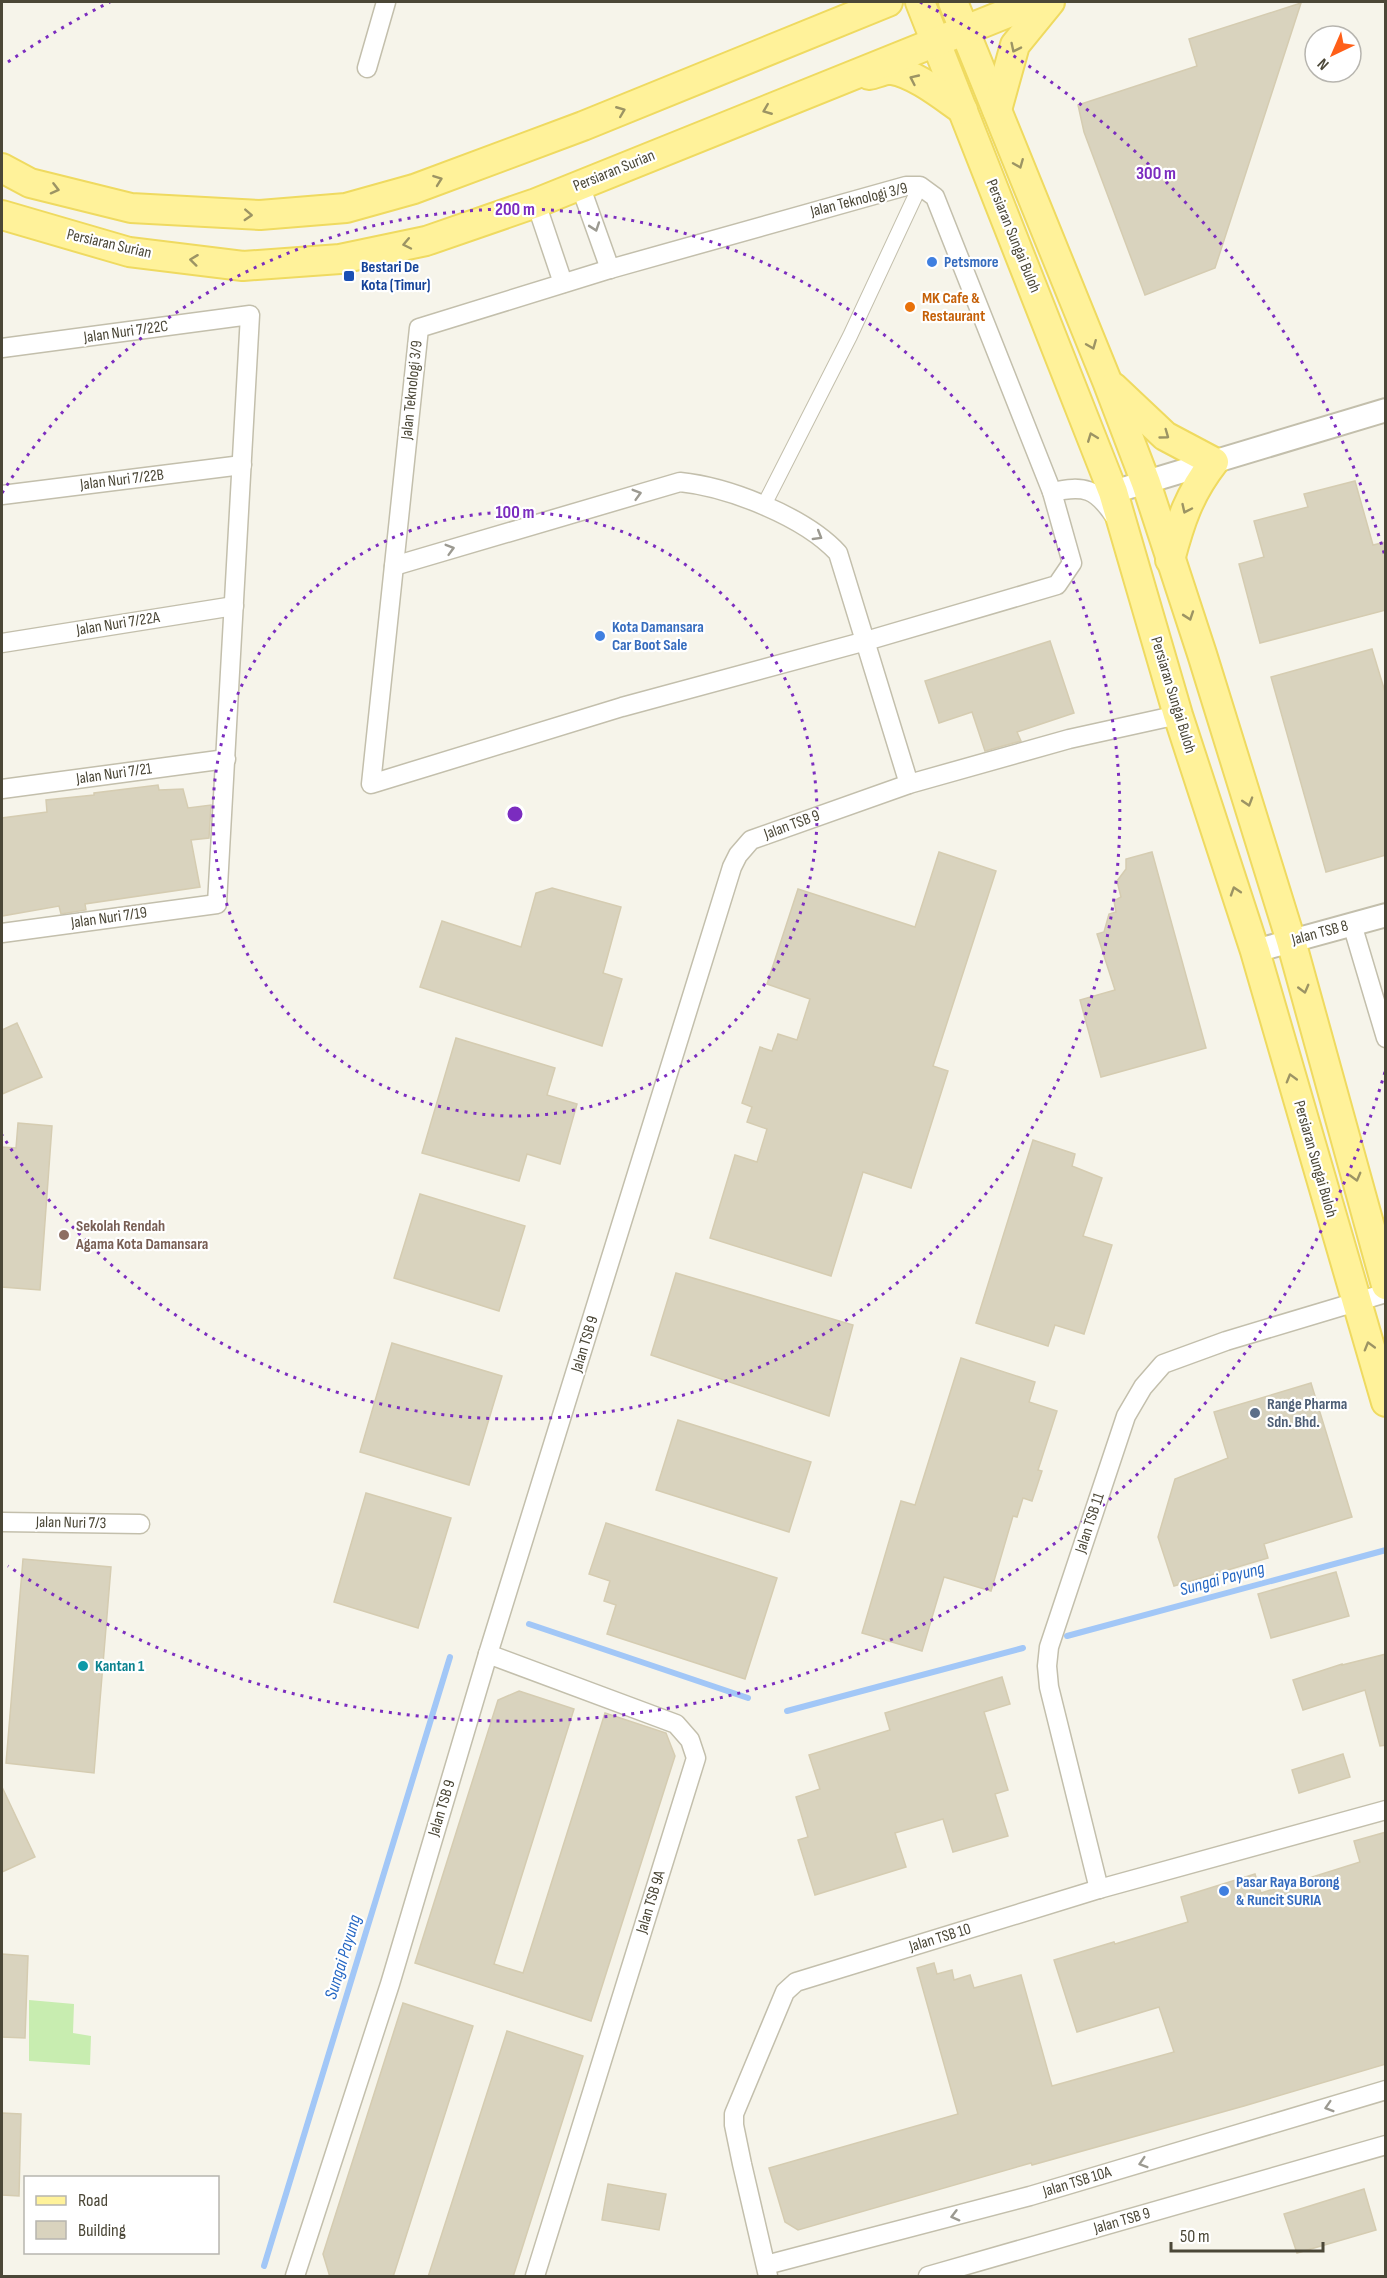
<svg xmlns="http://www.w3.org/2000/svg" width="1387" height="2278" viewBox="0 0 1387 2278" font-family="'Sofia Sans Condensed',sans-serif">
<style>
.green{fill:#c8edb0}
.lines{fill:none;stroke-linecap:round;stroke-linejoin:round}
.stream{stroke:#a2c7f7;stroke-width:6}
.building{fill:#d9d3be;stroke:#d5ccb1;stroke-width:1.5}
.pedestrian-casing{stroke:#c3bfac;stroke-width:16}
.minor-casing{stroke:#c3bfac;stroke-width:21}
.tertiary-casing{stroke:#c3bfac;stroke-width:26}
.primary-casing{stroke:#efda60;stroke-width:32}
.pedestrian{stroke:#fff;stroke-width:14}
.minor{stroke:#fff;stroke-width:18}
.tertiary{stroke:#fff;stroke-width:22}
.primary{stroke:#fff29a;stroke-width:28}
.oneway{stroke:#9c9464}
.oneway2{stroke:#9c9a91}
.ring{fill:none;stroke:#7b2cbf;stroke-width:3;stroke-dasharray:3 6}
.shop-dot{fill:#3f7fe0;stroke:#fff;stroke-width:2}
.transit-dot{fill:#1a4fb4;stroke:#fff;stroke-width:2}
.food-dot{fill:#e8710a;stroke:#fff;stroke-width:2}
.education-dot{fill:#8d6e63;stroke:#fff;stroke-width:2}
.service-dot{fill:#5c6f8a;stroke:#fff;stroke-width:2}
.culture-dot{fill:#0f9aa8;stroke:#fff;stroke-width:2}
.labels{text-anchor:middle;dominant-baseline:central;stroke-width:4.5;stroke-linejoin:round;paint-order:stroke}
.street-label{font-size:16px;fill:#4b4737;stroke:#fff}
.shop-label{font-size:16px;font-weight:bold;fill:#366cbe;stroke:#fff;text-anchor:start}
.transit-label{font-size:16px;font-weight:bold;fill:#164399;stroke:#fff;text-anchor:start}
.food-label{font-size:16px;font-weight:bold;fill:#c56008;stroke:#fff;text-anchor:start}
.education-label{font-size:16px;font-weight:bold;fill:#785e54;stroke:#fff;text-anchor:start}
.service-label{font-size:16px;font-weight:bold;fill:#4e5e75;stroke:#fff;text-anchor:start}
.culture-label{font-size:16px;font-weight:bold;fill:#0d838f;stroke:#fff;text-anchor:start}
.water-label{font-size:18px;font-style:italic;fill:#2567c3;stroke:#fff}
.centre{fill:#7b2cbf;stroke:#fff;stroke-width:3}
.ring-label{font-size:18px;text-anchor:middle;font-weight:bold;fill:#7b2cbf;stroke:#fff;stroke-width:4.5;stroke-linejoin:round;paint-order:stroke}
</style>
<rect width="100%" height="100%" fill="#f6f4ea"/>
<polygon class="green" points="29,2000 74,2004 73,2033 91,2036 90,2065 29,2061"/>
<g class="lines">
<g class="stream">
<polyline points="529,1624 748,1698"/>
<polyline points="1067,1636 1386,1550"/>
<polyline points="787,1711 1023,1648"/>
<polyline points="264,2266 450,1657"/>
</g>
</g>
<g class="building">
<polygon points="1301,3 1215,268 1145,295 1084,132 1078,105 1197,66 1189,39"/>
<polygon points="1355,481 1373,545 1386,542 1386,610 1260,643 1239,564 1264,557 1254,521 1308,507 1304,494"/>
<polygon points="1050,641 1074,713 1017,732 1021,741 985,751 972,712 939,723 925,681"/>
<polygon points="1372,649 1386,695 1386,855 1326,872 1271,677"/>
<polygon points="158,785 159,790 183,789 188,808 211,805 209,838 191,840 200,887 85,904 86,910 61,914 59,906 2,916 2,818 47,812 46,800 94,795 94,793"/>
<polygon points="939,852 996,871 933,1066 948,1071 911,1188 863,1172 831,1276 710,1238 735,1155 757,1162 767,1129 747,1122 752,1107 742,1103 760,1047 772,1051 778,1034 797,1040 810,999 767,984 798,889 915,927"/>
<polygon points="1152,852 1206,1048 1101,1077 1080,1000 1115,990 1097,934 1104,932 1109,914 1116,912 1114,901 1121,897 1117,881 1126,869 1126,859"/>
<polygon points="552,888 621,907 603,973 622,979 602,1046 420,987 442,921 521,947 536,893"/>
<polygon points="17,1023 42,1077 2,1094 2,1030"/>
<polygon points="456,1038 555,1068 547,1095 577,1104 560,1164 527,1154 519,1181 422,1153"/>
<polygon points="18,1123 52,1126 40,1290 2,1287 2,1147 16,1148"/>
<polygon points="1033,1140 1075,1154 1072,1166 1102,1178 1083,1236 1112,1245 1084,1334 1055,1325 1048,1346 976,1323"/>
<polygon points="420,1194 525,1226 499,1311 394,1278"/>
<polygon points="676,1273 853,1325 829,1416 651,1355"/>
<polygon points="392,1343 502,1376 469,1485 360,1452"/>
<polygon points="961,1358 1035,1382 1029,1402 1057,1411 1038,1470 1042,1471 1032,1501 1023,1498 1017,1517 1013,1516 991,1591 944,1577 922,1651 862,1633 901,1501 915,1505"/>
<polygon points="1311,1383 1352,1517 1264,1544 1268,1558 1174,1586 1158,1537 1175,1479 1228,1458 1214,1412"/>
<polygon points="678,1420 811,1462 789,1532 656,1490"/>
<polygon points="366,1493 451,1518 418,1628 334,1602"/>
<polygon points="606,1523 777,1578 745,1679 607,1634 616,1605 604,1601 610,1581 589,1574"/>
<polygon points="23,1559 111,1567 94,1773 6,1763"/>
<polygon points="1336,1572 1349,1616 1271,1638 1258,1594"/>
<polygon points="1386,1654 1386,1745 1380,1746 1365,1690 1303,1710 1293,1680 1342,1664 1342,1665"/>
<polygon points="1002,1677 1010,1704 984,1712 1008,1790 995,1794 1008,1836 953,1852 943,1819 895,1833 906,1867 815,1895 798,1840 808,1837 796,1797 820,1789 809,1755 890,1730 885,1713"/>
<polygon points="519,1691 574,1709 494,1964 523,1973 605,1713 666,1733 675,1756 591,2021 415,1963 498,1700"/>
<polygon points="1343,1754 1350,1777 1299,1793 1292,1770"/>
<polygon points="2,1787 35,1857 2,1872"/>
<polygon points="1386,1832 1386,2064 1244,2106 1032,2165 1031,2163 798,2230 785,2222 769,2168 958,2114 917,1968 934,1963 937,1974 952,1970 954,1980 970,1975 974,1988 1021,1975 1052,2086 1174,2052 1159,2007 1077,2032 1054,1960 1114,1942 1115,1944 1188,1922 1181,1897 1255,1874 1261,1893 1360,1862 1354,1841"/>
<polygon points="2,1954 28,1956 25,2038 2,2037"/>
<polygon points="403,2003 473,2026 393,2277 330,2277 323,2254"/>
<polygon points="507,2031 583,2056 513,2277 428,2277"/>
<polygon points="2,2113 21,2114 19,2196 2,2195"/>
<polygon points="608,2184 666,2194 659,2230 602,2220"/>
<polygon points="1364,2189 1376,2230 1297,2253 1284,2214"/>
</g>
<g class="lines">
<g class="pedestrian-casing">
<polyline id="pedestrian" points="764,505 850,336 920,186"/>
</g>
<g class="minor-casing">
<g id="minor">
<polyline points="367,68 386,2"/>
<polyline points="580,185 610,269"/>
<polygon points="906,186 920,186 935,197 1052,492 1072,563 1057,585 866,641 622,707 371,784 419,328 610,269"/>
<polyline points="536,203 563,283"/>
<polyline points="2,348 250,315 217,904 2,933"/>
<path d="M1052 492C1084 485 1096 488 1115 517"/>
<polyline points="2,495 242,465"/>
<path d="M394 566 680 482C729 487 805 517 838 553L909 784"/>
<polyline points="2,643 234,606"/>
<polyline points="2,789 226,759"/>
<polyline points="1352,924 1386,1038"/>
<polyline points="2,1522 140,1524"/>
<polyline points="488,1654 676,1724 690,1740 696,1758 535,2276"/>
<polyline points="1099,1889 1049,1687 1047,1666 1049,1647 1126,1416 1143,1387 1163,1364 1226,1341 1386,1293"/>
<polyline points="766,2265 1030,2196 1386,2090"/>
<polyline points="295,2276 390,1984 488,1654 732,867 738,855 751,840 909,784 1069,739 1178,715"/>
<polyline points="768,2276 742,2164 734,2125 734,2114 785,1992 796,1982 1099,1889 1386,1810"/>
<polyline points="928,2276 1386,2145"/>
</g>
</g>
<g class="tertiary-casing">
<g id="tertiary">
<polyline points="1113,492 1386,410"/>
<polyline points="1255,951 1386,915"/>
</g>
</g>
<g class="primary-casing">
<g id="primary">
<polyline points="920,2 1113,492 1178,715 1255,951 1386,1402"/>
<polyline points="953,2 1107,381 1146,483 1202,654 1291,941 1386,1285"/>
<path d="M869 75C876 74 885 69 892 70 916 74 944 97 963 110"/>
<polyline points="997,110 1015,45 1050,2"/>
<polyline points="2,168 30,183 131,208 260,215 346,208 414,189 583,126 888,2"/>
<polyline points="2,215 129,252 243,266 340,259 426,241 536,203 1035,2"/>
<path d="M1113 387 1165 436 1214 462C1189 494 1180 522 1170 560"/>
</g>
</g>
<use href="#pedestrian" class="pedestrian"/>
<use href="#minor" class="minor"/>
<use href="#tertiary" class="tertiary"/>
<use href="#primary" class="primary"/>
</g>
<defs><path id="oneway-chevron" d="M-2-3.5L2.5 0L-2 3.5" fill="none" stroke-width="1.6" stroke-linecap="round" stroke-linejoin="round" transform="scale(1.5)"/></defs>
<g class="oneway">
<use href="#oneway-chevron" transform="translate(1015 48) rotate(116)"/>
<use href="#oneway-chevron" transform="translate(914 79) rotate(-155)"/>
<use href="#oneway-chevron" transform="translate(767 110) rotate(158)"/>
<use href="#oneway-chevron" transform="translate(621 111) rotate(-22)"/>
<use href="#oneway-chevron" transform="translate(1019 164) rotate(68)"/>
<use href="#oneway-chevron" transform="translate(438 180) rotate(-20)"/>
<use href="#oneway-chevron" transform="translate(55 189) rotate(14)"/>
<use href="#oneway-chevron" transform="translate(248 215) rotate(3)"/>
<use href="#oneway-chevron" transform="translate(407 244) rotate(168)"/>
<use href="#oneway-chevron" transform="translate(194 260) rotate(-173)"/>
<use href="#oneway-chevron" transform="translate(1092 345) rotate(68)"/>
<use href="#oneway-chevron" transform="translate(1165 435) rotate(36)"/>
<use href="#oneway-chevron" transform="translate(1092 437) rotate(-111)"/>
<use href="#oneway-chevron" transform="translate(1186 509) rotate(115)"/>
<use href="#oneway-chevron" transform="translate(1189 616) rotate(71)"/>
<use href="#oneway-chevron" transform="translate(1248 802) rotate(73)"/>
<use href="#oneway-chevron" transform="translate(1235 891) rotate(-108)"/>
<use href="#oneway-chevron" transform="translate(1304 989) rotate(75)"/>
<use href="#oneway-chevron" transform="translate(1291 1078) rotate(-106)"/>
<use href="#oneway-chevron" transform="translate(1356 1177) rotate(75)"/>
<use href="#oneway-chevron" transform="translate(1369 1346) rotate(-106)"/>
</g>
<g class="oneway2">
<use href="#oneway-chevron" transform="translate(595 227) rotate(71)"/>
<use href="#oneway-chevron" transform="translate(637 494) rotate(-16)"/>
<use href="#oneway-chevron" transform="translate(818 536) rotate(31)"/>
<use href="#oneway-chevron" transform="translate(450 549) rotate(-16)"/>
<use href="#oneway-chevron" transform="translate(1329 2107) rotate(163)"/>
<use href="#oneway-chevron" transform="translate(1143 2163) rotate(163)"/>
<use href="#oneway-chevron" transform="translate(955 2216) rotate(165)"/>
</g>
<g class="ring">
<circle cx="515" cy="814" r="302"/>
<path d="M2 493A605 605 0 1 1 2 1135"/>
<path d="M1385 1072A907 907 0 0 1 8 1566M8 62A907 907 0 0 1 110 2M920 2A907 907 0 0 1 1385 556"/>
</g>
<g class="shop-dot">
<circle cx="932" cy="262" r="6"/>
<circle cx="600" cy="636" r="6"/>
<circle cx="1224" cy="1891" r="6"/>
</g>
<rect class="transit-dot" x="343" y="270" width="12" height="12" rx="3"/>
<circle class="food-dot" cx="910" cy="307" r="6"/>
<circle class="education-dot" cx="64" cy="1235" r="6"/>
<circle class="service-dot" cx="1255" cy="1413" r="6"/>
<circle class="culture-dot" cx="83" cy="1666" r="6"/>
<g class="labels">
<g class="street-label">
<text transform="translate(614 171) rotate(-22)">Persiaran Surian</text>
<text transform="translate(859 200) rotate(-14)">Jalan Teknologi 3/9</text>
<text transform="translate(1013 236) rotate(68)">Persiaran Sungai Buloh</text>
<text transform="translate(109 244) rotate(13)">Persiaran Surian</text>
<text transform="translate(126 332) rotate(-8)">Jalan Nuri 7/22C</text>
<text transform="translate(412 390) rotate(-84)">Jalan Teknologi 3/9</text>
<text transform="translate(122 480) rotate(-7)">Jalan Nuri 7/22B</text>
<text transform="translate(118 624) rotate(-9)">Jalan Nuri 7/22A</text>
<text transform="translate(1173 695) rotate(73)">Persiaran Sungai Buloh</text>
<text transform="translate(114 774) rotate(-8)">Jalan Nuri 7/21</text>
<text transform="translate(792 825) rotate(-20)">Jalan TSB 9</text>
<text transform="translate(109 918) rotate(-8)">Jalan Nuri 7/19</text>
<text transform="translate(1320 933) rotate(-15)">Jalan TSB 8</text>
<text transform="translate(1315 1159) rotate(74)">Persiaran Sungai Buloh</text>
<text transform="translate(585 1344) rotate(-73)">Jalan TSB 9</text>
<text transform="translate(71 1523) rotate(1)">Jalan Nuri 7/3</text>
<text transform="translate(1090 1523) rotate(-72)">Jalan TSB 11</text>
<text transform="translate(442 1808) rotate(-73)">Jalan TSB 9</text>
<text transform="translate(651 1902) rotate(-73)">Jalan TSB 9A</text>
<text transform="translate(940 1938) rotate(-17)">Jalan TSB 10</text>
<text transform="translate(1077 2182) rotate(-17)">Jalan TSB 10A</text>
<text transform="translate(1122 2221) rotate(-16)">Jalan TSB 9</text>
</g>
<g class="shop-label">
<text x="944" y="262">Petsmore</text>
<text x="612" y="627">Kota Damansara<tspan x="612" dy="18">Car Boot Sale</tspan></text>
<text x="1236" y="1882">Pasar Raya Borong<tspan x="1236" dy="18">&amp; Runcit SURIA</tspan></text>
</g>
<g class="transit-label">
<text x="361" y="267">Bestari De<tspan x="361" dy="18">Kota (Timur)</tspan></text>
</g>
<g class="food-label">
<text x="922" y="298">MK Cafe &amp;<tspan x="922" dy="18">Restaurant</tspan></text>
</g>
<g class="education-label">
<text x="76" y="1226">Sekolah Rendah<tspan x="76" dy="18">Agama Kota Damansara</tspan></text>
</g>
<g class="service-label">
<text x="1267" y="1404">Range Pharma<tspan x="1267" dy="18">Sdn. Bhd.</tspan></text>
</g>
<g class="culture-label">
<text x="95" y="1666">Kantan 1</text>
</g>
<g class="water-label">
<text transform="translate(1222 1579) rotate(-15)">Sungai Payung</text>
<text transform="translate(343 1957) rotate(-73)">Sungai Payung</text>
</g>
</g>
<circle cx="515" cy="814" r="9" class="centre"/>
<g class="ring-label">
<text x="1156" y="179">300 m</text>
<text x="515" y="215">200 m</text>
<text x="515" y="518">100 m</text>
</g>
<rect width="1387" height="2278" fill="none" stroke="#4b4737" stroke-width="6"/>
<rect x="24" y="2176" width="195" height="78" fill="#ffffff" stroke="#b7b5af" stroke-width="1.5"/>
<rect x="36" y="2196" width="30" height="9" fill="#fff29a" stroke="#b7b5af" stroke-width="1.5"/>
<text x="78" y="2206" font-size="18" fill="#4b4737">Road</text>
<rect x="36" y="2221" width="30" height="18" fill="#d9d3be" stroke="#b7b5af" stroke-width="1.5"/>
<text x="78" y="2236" font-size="18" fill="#4b4737">Building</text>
<g transform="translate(1333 54) rotate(224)"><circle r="28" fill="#ffffff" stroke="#b7b5af" stroke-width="1.5"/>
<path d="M0-4.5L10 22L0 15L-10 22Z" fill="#ff5f18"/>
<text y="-9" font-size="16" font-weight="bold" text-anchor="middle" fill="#4b4737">N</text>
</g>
<path d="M1171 2242v9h152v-9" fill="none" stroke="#4b4737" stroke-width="3"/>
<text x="1180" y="2242" font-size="18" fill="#4b4737" stroke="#ffffff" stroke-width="4.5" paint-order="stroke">50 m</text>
</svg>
